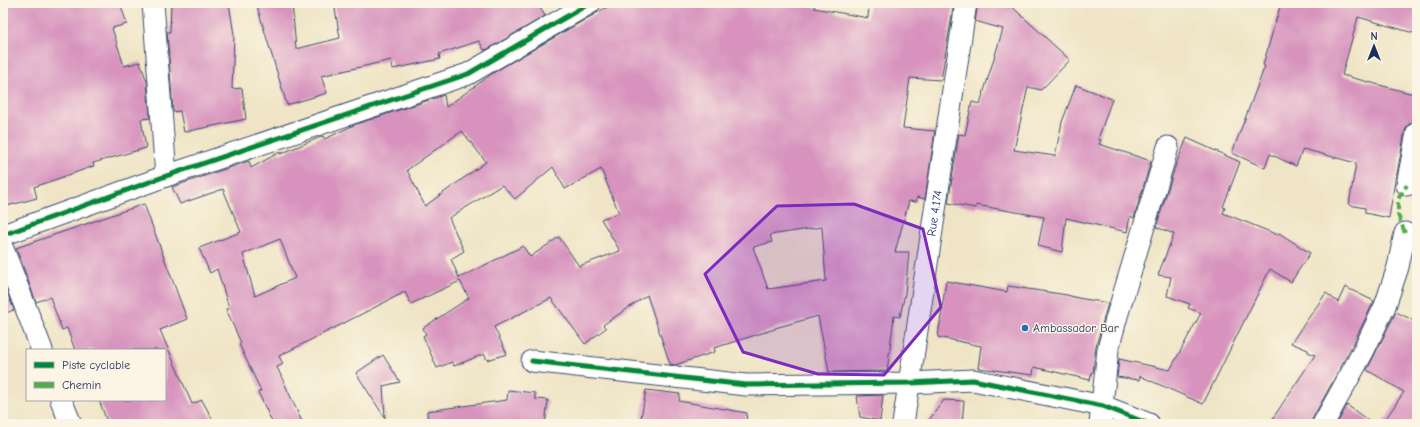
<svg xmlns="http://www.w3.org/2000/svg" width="1420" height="427" viewBox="0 0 1420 427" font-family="'Comic Neue',sans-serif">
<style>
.building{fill:#d793be;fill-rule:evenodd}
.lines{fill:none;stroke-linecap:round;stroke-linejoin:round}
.minor-casing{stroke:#3b4a6d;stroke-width:23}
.minor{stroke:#fff;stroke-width:21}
.quiet{stroke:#52ab49;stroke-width:4;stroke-dasharray:8 4;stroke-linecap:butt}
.cycleway-casing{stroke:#fcf5e5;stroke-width:8}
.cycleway{stroke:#00873e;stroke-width:5}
.marked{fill:#7b2cbf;fill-opacity:0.2;stroke:#7b2cbf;stroke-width:3;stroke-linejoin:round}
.poi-dot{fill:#1f6fb2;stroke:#fcf5e5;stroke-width:1.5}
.labels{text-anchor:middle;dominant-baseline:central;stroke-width:3;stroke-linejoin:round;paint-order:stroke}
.street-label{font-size:12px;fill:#1b2f5e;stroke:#fcf5e5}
.poi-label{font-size:12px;fill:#1b2f5e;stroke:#fcf5e5;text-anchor:start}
</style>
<rect width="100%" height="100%" fill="#fcf5e5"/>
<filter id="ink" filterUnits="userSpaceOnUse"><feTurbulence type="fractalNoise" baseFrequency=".025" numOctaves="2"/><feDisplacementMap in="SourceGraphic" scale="8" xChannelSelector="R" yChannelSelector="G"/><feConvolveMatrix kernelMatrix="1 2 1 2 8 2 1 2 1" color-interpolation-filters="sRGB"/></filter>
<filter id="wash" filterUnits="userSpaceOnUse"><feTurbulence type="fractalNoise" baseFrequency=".012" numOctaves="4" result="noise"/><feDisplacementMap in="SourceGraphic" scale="16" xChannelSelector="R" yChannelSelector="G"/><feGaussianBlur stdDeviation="0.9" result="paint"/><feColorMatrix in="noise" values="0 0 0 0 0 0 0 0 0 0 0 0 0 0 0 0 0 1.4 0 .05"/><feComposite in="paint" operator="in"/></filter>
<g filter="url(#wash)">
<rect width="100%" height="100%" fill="#efe4c5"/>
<g id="blocks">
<g class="building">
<polygon points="3,3 120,3 127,24 112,28 124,66 140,62 147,82 150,118 141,119 146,148 93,163 94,166 34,187 37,198 3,207"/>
<polygon points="171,3 229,3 234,35 232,89 242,88 246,119 184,132 180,111 173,112 167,32 170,32"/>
<polygon points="256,3 292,3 296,49 340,38 334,3 537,3 545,16 488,49 484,50 479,41 439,54 440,59 393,69 391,60 321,76 327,93 287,105"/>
<path d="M614 3H815L814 8 868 18 869 3H954L941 80 910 78 903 128 935 131 925 199 917 197 916 202 909 201 895 252H909L905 293 900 317 894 316 887 371 829 372 818 316 775 328V329L714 348 715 352 675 365 670 364 647 295 603 325 606 328 585 344 551 298 494 327 507 354 487 360 484 354 454 366 452 362 437 368 423 336 426 334 423 328 469 298 460 281 411 304 405 292 279 356 283 364 277 367 303 424H273L258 392 261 391 239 344 241 343 226 309 229 308 217 269 210 273 199 248 241 232 223 189 180 204 172 187 249 161 251 168 280 152V154L323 136 325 139 354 125 444 95 446 107 496 71ZM462 131 486 162 425 206 407 170ZM553 167 565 189 601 169 619 213 601 219 620 251 579 266 559 237 530 257 523 246 459 278 451 259 464 251 449 218 502 185 515 199ZM822 227 826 281 768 289 753 247 772 242 770 235ZM280 239 295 278 255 296 243 254Z"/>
<polygon points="978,3 1008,3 1070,60 1041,90 1028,87 1014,150 1055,156 1062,122 1076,85 1112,99 1098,139 1101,140 1099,144 1151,161 1134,218 1130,216 1127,232 1066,218 1062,252 1038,246 1044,217 976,205 976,208 948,203 959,134 965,135 972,102 980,104 1003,29 975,21"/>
<polygon points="1281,3 1417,3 1417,34 1358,17 1342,75 1417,95 1417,110 1414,122 1408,125 1405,131 1397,174 1396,174 1389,218 1365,213 1365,208 1349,205 1356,163 1303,149 1296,166 1270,154 1265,168 1232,153 1265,66 1263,65"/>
<polygon points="1187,138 1240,162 1223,207 1225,208 1223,213 1278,235 1279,233 1310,253 1291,282 1270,269 1203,404 1140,376 1139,380 1117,377 1119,359 1170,370 1201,313 1188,308 1190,304 1167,296 1171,277 1158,275 1174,234 1156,227 1176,164"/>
<polygon points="144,204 187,319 160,330 192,404 202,400 215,424 108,424 99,400 165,400 165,350 75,350 67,328 62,330 50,297 36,302 16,248"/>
<polygon points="946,281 1007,292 1008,286 1067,295 1078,298 1108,303 1096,346 1093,372 1092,372 1090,380 1034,367 1033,375 978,368 981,346 938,337"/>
<polygon points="3,282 14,310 3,314"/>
<polygon points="1345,287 1374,301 1352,346 1313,418 1311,424 1269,424 1315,355 1308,352 1308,350 1291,343 1326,293 1338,302"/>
<polygon points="1396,312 1417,322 1417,424 1382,424 1404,392 1367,370"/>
<polygon points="383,355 400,382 383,386 385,418 356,373"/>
<polygon points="508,390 535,393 535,399 548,400 545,424 428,424 427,411 507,400"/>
<polygon points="646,390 680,394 679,401 747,413 746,424 640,424"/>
<polygon points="883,395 880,421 860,417 857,396"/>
<polygon points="944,400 964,401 962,424 926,424"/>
<polygon points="1347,405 1373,424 1337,424"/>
</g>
</g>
</g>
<g filter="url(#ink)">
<use href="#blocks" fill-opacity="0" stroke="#3b4a6d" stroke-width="1"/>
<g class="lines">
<g class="minor-casing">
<g id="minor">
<polyline points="153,3 166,176"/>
<polyline points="1407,185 1417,133"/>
<polyline points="3,235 166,176 468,74 590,3"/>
<polyline points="3,249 42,350"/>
<polyline points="532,361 746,385 910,383 973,380 1103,406 1149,424"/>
<polyline points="61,400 71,424"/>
<path id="s1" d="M903 424 966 3"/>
<polyline points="1100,424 1108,349 1117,316 1168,147"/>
<polyline points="1323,424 1363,352 1385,306 1398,267 1405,233"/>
</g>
</g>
<use href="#minor" class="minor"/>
<polyline class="quiet" points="1405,233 1398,215 1398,199 1407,185"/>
<g class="cycleway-casing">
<g id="cycleway">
<polyline points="3,235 166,176 468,74 590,3"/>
<polyline points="532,361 746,385 910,383 973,380 1103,406 1149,424"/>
</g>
</g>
<use href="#cycleway" class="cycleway"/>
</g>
</g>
<path class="marked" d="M854 204 923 229 941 307 884 375 818 374 743 352 705 274 777 206Z"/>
<circle class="poi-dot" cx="1025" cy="328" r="4"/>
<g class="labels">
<g class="street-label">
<text stroke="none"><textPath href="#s1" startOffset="213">Rue 4.174</textPath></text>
</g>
<g class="poi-label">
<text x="1033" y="328">Ambassador Bar</text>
</g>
</g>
<rect width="1420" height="427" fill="none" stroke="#fcf5e5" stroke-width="16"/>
<rect x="26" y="349" width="140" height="52" fill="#fcf5e5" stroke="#a2a6af"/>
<rect x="34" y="362" width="20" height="6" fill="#00873e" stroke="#a2a6af"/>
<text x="62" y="369" font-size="12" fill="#1b2f5e">Piste cyclable</text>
<rect x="34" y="382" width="20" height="6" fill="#52ab49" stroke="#a2a6af"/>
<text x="62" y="389" font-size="12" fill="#1b2f5e">Chemin</text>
<g transform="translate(1374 46)" stroke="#fcf5e5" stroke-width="3" paint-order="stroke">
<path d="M0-3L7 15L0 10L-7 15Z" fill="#1b2f5e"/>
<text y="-6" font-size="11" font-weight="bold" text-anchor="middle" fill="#1b2f5e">N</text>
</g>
</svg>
